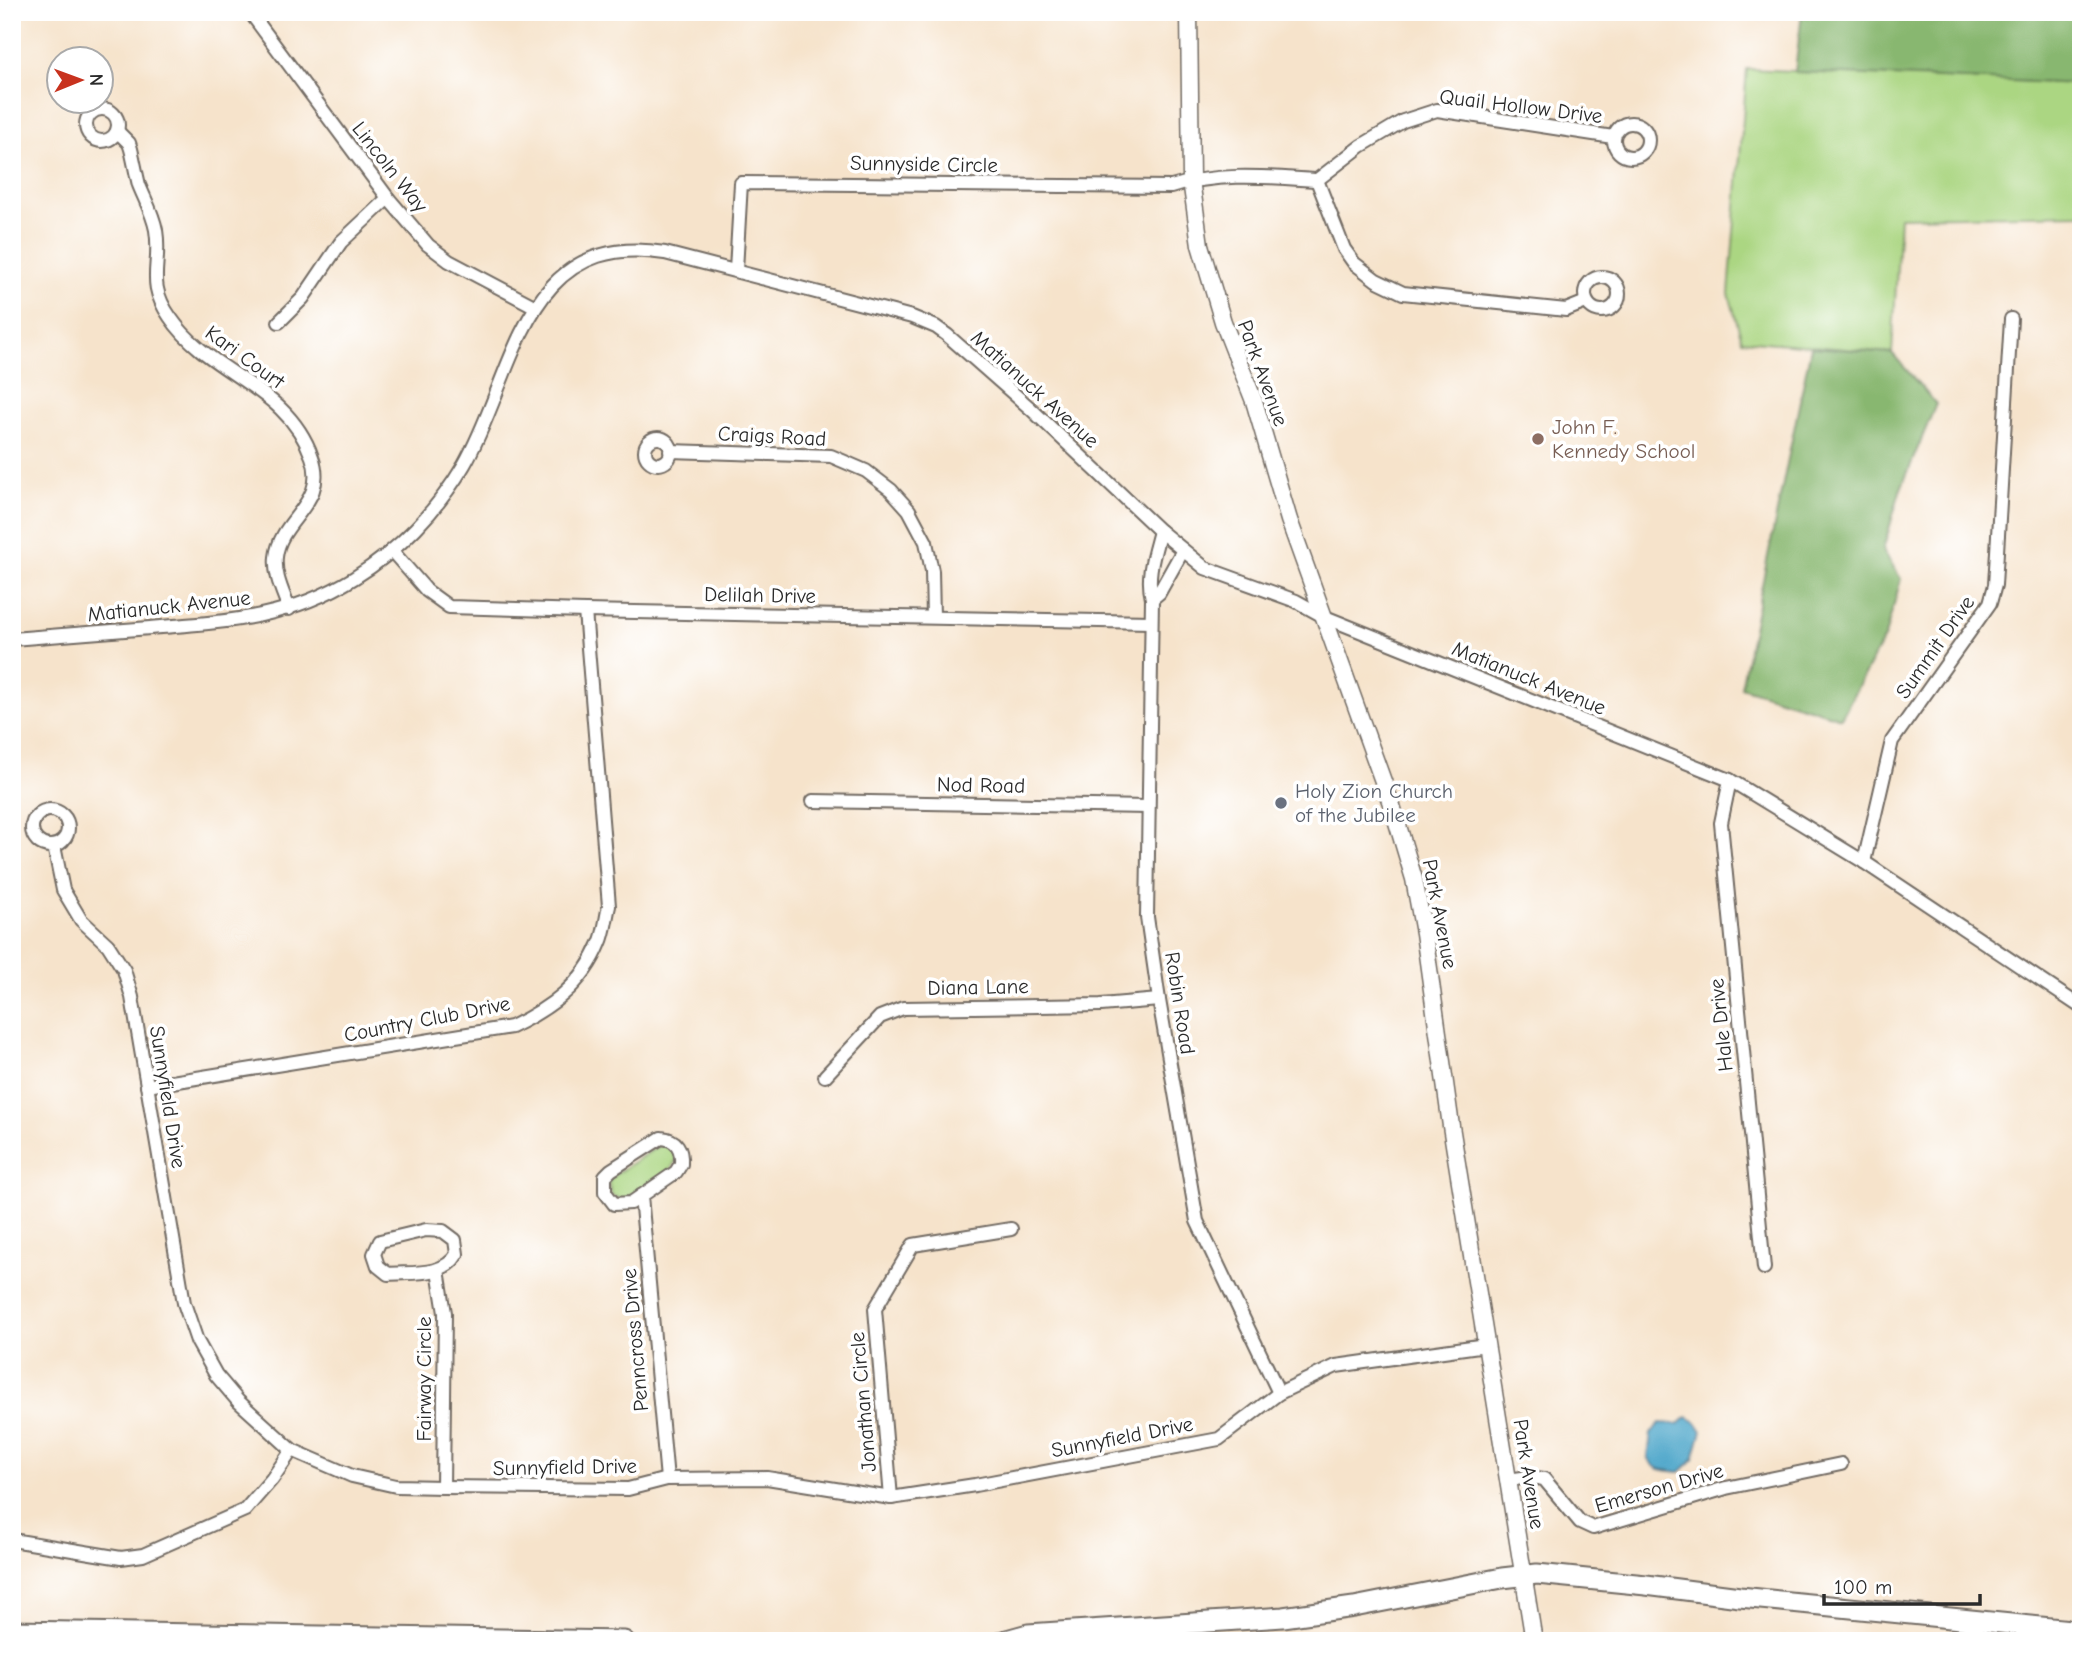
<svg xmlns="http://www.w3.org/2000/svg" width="2093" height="1653" viewBox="0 0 2093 1653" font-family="'Comic Neue',sans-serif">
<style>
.green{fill:#abd682;stroke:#6b8056;stroke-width:2}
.forest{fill:#88b770;stroke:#5a714e;stroke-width:2}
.water{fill:#4ca5c9;stroke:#3c687a;stroke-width:2}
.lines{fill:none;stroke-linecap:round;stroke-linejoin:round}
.minor-casing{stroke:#726b63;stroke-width:16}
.major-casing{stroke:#726b63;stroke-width:19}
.highway-casing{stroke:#726b63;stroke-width:23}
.minor{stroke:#fff;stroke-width:12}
.major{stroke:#fff;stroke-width:16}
.highway{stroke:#fff;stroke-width:19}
.education-dot{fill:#8d6e63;stroke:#fff;stroke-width:2.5}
.worship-dot{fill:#6b7280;stroke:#fff;stroke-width:2.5}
.labels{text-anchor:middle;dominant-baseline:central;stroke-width:7;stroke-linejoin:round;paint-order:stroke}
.street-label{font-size:21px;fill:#2b2b2b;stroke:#fff}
.education-label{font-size:21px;fill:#785e54;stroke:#fff;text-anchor:start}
.worship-label{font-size:21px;fill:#5b616d;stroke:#fff;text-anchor:start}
</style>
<rect width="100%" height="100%" fill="#fff"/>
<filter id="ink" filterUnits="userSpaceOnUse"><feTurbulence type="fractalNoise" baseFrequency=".0143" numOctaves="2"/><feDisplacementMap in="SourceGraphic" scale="14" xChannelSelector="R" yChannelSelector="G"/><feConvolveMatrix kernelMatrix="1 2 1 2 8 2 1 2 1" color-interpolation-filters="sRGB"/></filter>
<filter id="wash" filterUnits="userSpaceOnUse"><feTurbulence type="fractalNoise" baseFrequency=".00686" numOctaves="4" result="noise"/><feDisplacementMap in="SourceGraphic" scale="28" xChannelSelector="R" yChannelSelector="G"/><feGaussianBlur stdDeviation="1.57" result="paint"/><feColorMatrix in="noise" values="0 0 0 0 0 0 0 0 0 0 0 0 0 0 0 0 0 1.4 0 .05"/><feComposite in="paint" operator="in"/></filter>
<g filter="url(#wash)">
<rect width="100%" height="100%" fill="#f6e3cb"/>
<g class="green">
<polygon points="1747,69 2081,84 2081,214 1900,217 1892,353 1742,340 1729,294"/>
<polygon points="663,1143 674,1148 677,1159 670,1171 624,1200 612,1196 608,1182 614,1175"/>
</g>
<g class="forest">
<polygon points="1802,12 2081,12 2081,84 1795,72"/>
<polygon points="1811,347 1892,353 1936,404 1900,491 1883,550 1901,579 1885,636 1841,718 1741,687"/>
</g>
<path class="water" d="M1687 1417 1696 1422 1702 1431 1694 1459 1680 1472C1667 1470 1653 1472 1648 1457L1651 1434 1660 1423 1679 1424Z"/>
</g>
<g filter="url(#ink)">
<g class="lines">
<g class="minor-casing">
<g id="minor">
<polyline points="250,12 388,198 428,245 449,261 534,306"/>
<circle cx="102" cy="125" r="16"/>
<circle cx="1631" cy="140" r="17"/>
<path d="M117 131 129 143 131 149C134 161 136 173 139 185 145 200 153 214 156 230 162 267 145 281 170 317 210 376 287 385 312 457 329 503 280 518 276 557 274 575 283 592 289 609"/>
<polyline points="1317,180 1344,249 1354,263 1376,280 1403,293 1566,310 1586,302"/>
<path d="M736 270 741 183 1171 187C1218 172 1268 177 1317 180L1361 146 1403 121 1437 110 1613 137"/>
<circle cx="1602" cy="294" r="17"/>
<polyline points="279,322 303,298 341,242 388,198"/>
<circle cx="658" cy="451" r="13"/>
<polyline points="670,451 831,456 866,471 891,490 909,510 926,542 932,571 933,617"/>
<path d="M1160 531C1154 554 1146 575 1152 599L1147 917 1159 1000 1197 1221 1279 1393"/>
<polyline points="392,551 427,591 449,607 585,611 1151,622"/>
<polyline points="1152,599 1159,593 1183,550"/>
<path d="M12 639C58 635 104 632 150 628 225 622 288 619 354 578 398 551 437 511 464 465 516 375 522 229 665 253L912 317 936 327 947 335 1031 409 1160 531 1205 568 1296 601 1325 617 1730 780 1864 862 2081 1007"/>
<polyline points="1730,780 1721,823 1764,1268"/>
<polyline points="813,801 1148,807"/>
<circle cx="50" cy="828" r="18"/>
<polyline points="54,846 63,890 81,920 108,945 124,970 132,997 184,1303 197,1341 216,1375 238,1401 292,1450 352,1476 396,1486 443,1487 628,1489 667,1479 767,1478 891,1498 975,1485 1219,1439 1279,1393 1336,1366 1486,1345"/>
<polyline points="1864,862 1892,741 1990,603 1995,585 2011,319"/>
<polyline points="825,1076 880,1017 903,1008 1101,1005 1159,1000"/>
<path d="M147 1086 511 1027C549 1009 583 985 600 943 605 932 606 918 609 906L585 611"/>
<path d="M661 1138C677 1139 682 1149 681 1164L676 1172 631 1203 614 1204 605 1192V1176L611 1170Z"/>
<polyline points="641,1196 667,1479"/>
<path d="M426 1230 443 1231 455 1240 457 1254C444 1277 411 1272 388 1274L378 1266 374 1254 380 1241Z"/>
<polyline points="438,1270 445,1313 443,1487"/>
<polyline points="1508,1480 1529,1477 1544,1479 1580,1522 1593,1528 1726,1488 1841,1464"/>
<polyline points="891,1498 875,1309 913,1245 1011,1229"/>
<polyline points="12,1540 121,1558 143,1555 245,1510 272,1479 292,1450"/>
</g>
</g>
<g class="major-casing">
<polyline id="major" points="1189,12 1191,180 1200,245 1223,322 1254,401 1289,520 1393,809 1414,879 1424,933 1451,1126 1534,1641"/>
</g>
<g class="highway-casing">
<g id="highway">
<polyline points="12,1631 624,1641"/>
<polyline points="1003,1641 1028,1634 1283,1617 1354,1607 1502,1578 1537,1574 1646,1585 1740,1597 2081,1631"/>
</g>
</g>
<use href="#minor" class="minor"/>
<use href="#major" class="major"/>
<use href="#highway" class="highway"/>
</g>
</g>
<circle class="education-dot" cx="1538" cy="439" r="7"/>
<circle class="worship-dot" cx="1281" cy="803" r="7"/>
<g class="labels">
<g class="street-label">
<text transform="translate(1521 106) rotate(7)">Quail Hollow Drive</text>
<text transform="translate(924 164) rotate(1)">Sunnyside Circle</text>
<text transform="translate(390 167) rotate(52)">Lincoln Way</text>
<text transform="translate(245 357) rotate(36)">Kari Court</text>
<text transform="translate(1263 373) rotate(70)">Park Avenue</text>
<text transform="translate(1035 389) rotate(42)">Matianuck Avenue</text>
<text transform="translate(772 436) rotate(3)">Craigs Road</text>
<text transform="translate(760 595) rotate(1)">Delilah Drive</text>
<text transform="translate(169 606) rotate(-6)">Matianuck Avenue</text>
<text transform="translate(1935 647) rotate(-55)">Summit Drive</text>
<text transform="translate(1529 678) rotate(22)">Matianuck Avenue</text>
<text transform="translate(981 785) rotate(1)">Nod Road</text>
<text transform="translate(1440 914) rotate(79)">Park Avenue</text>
<text transform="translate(978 987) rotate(-1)">Diana Lane</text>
<text transform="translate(1180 1003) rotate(81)">Robin Road</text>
<text transform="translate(427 1019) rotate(-11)">Country Club Drive</text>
<text transform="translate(1721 1025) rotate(-96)">Hale Drive</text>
<text transform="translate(168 1097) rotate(81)">Sunnyfield Drive</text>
<text transform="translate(635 1340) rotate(-95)">Penncross Drive</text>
<text transform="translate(424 1379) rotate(-90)">Fairway Circle</text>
<text transform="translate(863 1402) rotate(-95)">Jonathan Circle</text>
<text transform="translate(1122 1437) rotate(-11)">Sunnyfield Drive</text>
<text transform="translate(565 1467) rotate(-1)">Sunnyfield Drive</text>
<text transform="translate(1529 1474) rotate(81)">Park Avenue</text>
<text transform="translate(1659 1488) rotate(-16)">Emerson Drive</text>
</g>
<g class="education-label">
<text x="1552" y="427">John F.<tspan x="1552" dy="24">Kennedy School</tspan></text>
</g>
<g class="worship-label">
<text x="1295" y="791">Holy Zion Church<tspan x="1295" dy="24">of the Jubilee</tspan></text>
</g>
</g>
<rect width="2093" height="1653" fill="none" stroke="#fff" stroke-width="42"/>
<g transform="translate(80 80) rotate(89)"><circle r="33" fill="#ffffff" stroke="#aaaaaa" stroke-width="2"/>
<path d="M0-5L12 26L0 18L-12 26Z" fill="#c8321e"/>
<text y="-10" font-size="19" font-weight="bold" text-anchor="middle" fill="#2b2b2b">N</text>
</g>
<path d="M1824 1594v10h156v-10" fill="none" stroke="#2b2b2b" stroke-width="3.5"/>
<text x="1834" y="1594" font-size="21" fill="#2b2b2b" stroke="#ffffff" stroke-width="5" paint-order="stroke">100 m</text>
</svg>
